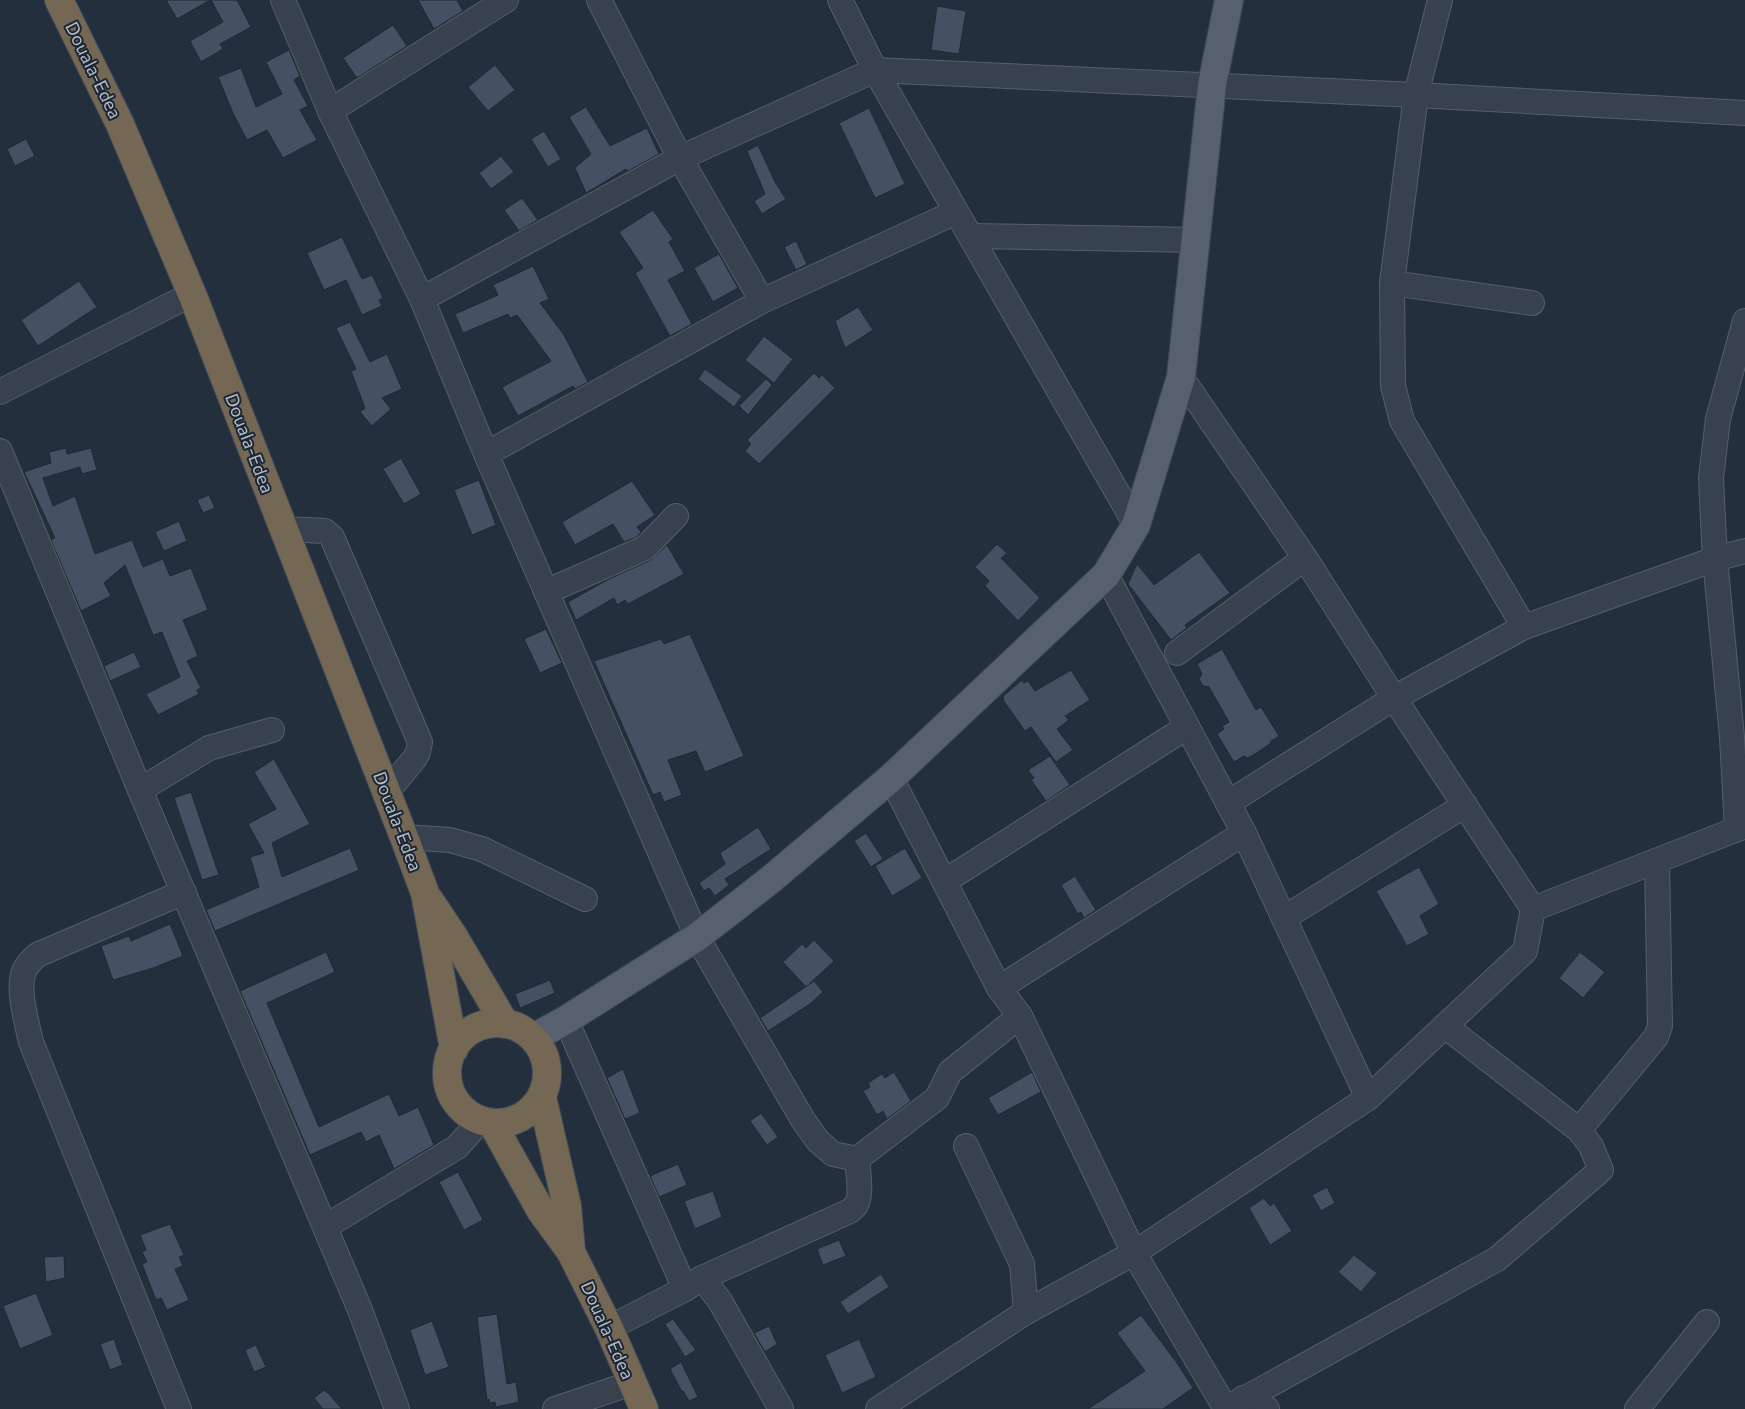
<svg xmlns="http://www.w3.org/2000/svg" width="1745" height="1409" viewBox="0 0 1745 1409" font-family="Commissioner,sans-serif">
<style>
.building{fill:#455162;stroke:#1f2835}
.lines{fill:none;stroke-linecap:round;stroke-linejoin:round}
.minor-casing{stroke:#565f6c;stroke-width:26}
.major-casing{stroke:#414a57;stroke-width:30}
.highway-casing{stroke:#434c59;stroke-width:30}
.minor{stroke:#38414e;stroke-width:24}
.major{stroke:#56606e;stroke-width:28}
.highway{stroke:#746855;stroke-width:28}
.labels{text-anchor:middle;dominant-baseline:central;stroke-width:4;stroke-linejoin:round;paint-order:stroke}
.street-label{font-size:18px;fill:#b4bcc9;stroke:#1d2633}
</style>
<rect width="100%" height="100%" fill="#242f3e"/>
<g class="building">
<polygon points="166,0 210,0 177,19"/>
<polygon points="211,0 237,0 251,27 220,44 223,49 201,62 190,41 223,22"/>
<polygon points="418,0 457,0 463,11 434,29"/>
<polygon points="937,6 966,11 959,54 931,50"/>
<polygon points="393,25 407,46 357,78 343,58"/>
<polygon points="289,50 300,76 294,80 308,106 300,110 317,140 283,158 267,130 247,140 233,113 218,77 241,68 256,107 282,94 266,62"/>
<polygon points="495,65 515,90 488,111 468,87"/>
<polygon points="586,107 610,146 647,128 659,154 628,171 626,169 586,193 575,168 591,154 569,117"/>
<polygon points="869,108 905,184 875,198 839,123"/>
<polygon points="544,131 561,159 548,167 531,139"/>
<polygon points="26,139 35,156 15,166 7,149"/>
<polygon points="758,145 775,182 786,199 762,214 754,201 765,194 747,151"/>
<polygon points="501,156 514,172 491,189 479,173"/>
<polygon points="522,198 538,220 519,231 504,210"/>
<polygon points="653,210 673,239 669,242 685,271 668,280 692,324 670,336 635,273 643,268 619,232"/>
<polygon points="342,237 362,279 372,275 383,298 379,300 382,306 362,315 346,280 324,290 307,253"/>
<polygon points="796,241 807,264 796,270 784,247"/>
<polygon points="719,254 738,288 713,302 694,268"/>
<polygon points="533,266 549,299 540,303 564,335 588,382 575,389 573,386 518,416 502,387 551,361 517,315 510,318 508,314 463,333 455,314 498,295 493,285"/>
<polygon points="79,281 97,307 38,346 21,320"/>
<polygon points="858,307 873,330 845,348 835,321"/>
<polygon points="350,322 370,362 387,354 402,389 382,398 391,409 372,426 360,412 365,408 351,371 356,369 336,328"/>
<polygon points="764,336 793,359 774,383 745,360"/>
<polygon points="705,369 742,396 734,407 698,379"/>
<polygon points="814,373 819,378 822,375 835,388 759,464 745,451 751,444 747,440"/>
<polygon points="766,379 772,385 748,415 739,406"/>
<polygon points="66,448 67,454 91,448 97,470 82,474 80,467 43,478 53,506 75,496 95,554 132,540 143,567 163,559 170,576 191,568 208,610 183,620 198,656 187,661 201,688 197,690 199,694 158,715 146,694 180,677 162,632 153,635 125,565 104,583 111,596 81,611 51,540 55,538 24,472 51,463 49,452"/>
<polygon points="401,458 421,494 404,504 383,469"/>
<polygon points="479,480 496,525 472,535 454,490"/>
<polygon points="632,481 655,515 637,527 641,532 637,537 624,542 613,524 575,545 562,522"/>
<polygon points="209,495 215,508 203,513 197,500"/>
<polygon points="179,521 187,541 164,551 155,532"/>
<polygon points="997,544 1007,553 1001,558 1040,598 1018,621 985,586 989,581 975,567"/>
<polygon points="667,545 684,574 628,604 625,600 617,605 614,598 576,620 568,602 609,579 651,560"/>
<polygon points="1199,552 1230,593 1185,625 1187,628 1171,640 1128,584 1137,564 1154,585"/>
<polygon points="546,629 562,663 540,673 524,639"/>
<polygon points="690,634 744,756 705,772 696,751 668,760 682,795 664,802 660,792 653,795 594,661 661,639 664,644"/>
<polygon points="1222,649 1256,710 1261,707 1279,736 1270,742 1271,743 1258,752 1248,758 1244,756 1234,762 1217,734 1224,729 1222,726 1229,722 1209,687 1203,686 1199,679 1202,674 1197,664"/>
<polygon points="134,652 141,667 110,681 104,666"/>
<polygon points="1071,670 1090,700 1065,716 1069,720 1057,729 1073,750 1056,762 1031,727 1025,731 1003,700 1004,699 1003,696 1022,680 1024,683 1028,681 1035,691"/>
<polygon points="1050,756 1070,785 1046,801 1031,780 1034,778 1028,770"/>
<polygon points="274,759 310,824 272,843 282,877 350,848 359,870 215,931 206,910 259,887 250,857 264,853 248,824 276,809 254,772"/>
<polygon points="191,792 219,875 202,880 174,798"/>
<polygon points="758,827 771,849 725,879 729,885 715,896 709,888 704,891 699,883 725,864 720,853"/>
<polygon points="866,833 883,859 871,867 854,841"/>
<polygon points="905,848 922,878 892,896 875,866"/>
<polygon points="1419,867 1439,904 1420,916 1429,934 1407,946 1376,891"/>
<polygon points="1075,876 1096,910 1084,918 1081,912 1078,914 1061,885"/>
<polygon points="170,924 183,956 153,968 113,980 101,946 129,936 131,941"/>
<polygon points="814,940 834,961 806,987 783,962 802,944 806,948"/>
<polygon points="326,952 335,972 267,1003 319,1127 389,1094 399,1116 418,1107 434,1145 394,1169 379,1135 366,1142 361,1132 310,1155 240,991"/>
<polygon points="1580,952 1605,972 1583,998 1559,978"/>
<polygon points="550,980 555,993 520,1008 515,994"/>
<polygon points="814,981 823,992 810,1004 768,1031 760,1018"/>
<polygon points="623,1069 640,1113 625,1119 607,1078"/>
<polygon points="894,1072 911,1101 887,1119 883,1111 877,1115 863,1091 870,1087 868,1083 882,1074 885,1078"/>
<polygon points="1032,1072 1041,1092 998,1115 988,1098"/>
<polygon points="761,1113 778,1137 767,1145 750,1121"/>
<polygon points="678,1164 687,1185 659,1197 650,1176"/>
<polygon points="458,1172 483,1220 464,1230 439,1182"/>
<polygon points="1327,1187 1335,1203 1321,1211 1312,1195"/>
<polygon points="713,1191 722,1217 695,1229 684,1201"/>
<polygon points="1264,1198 1270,1206 1274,1203 1292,1231 1270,1245 1249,1208"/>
<polygon points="170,1224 184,1255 179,1257 183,1266 175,1269 189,1300 167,1310 161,1298 156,1300 142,1264 147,1262 142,1252 146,1250 140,1235"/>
<polygon points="839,1240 846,1256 823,1265 817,1249"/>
<polygon points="1354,1255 1377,1273 1361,1292 1338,1272"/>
<polygon points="64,1256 65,1278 46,1282 44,1257"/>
<polygon points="881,1274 889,1287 848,1314 840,1302"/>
<polygon points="36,1293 53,1335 20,1349 3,1306"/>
<polygon points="497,1314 507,1384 516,1382 519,1402 496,1407 495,1402 490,1403 489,1399 487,1400 477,1317"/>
<polygon points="1141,1315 1177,1363 1193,1388 1163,1409 1088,1409 1145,1371 1117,1333"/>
<polygon points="673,1319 696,1350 685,1357 665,1324"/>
<polygon points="432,1321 449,1367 425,1375 410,1330"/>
<polygon points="769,1326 777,1344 765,1352 754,1333"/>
<polygon points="114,1339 123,1365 110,1370 100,1344"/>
<polygon points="859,1339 876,1377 842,1393 825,1355"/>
<polygon points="256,1345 266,1367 254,1372 245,1350"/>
<polygon points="681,1362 698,1397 689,1401 683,1391 682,1392 670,1369"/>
<polygon points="324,1390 329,1394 342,1409 323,1409 314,1398"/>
</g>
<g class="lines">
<g class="minor-casing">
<g id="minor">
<polyline points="283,0 330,111 422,299 486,454 697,937 803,1120 818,1141 833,1154 857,1159 937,1098 950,1072 1020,1016"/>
<polyline points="599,0 680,158 762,301"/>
<polyline points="840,0 875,70 1136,525"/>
<polyline points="1440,0 1416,95 1392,283 1393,386 1402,421 1524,627"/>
<polyline points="330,111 506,0"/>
<polyline points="971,236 1196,240"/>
<polyline points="1392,283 1532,303"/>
<polyline points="422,299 680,158 875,70 1416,95 1745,113"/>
<polyline points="1181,377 1305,558 1394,698 1533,909"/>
<polyline points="0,392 192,294"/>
<polyline points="0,451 140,790 360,1310 397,1409"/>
<polyline points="486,454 762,301 956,212"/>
<polyline points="284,529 325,531 332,537 420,742 418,752 415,758 387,792"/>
<polyline points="1106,575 1244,833 1368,1098"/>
<polyline points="546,592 645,548 676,516"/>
<polyline points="1177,653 1305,558"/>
<polyline points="891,778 999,988 1020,1016 1134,1253 1226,1409"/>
<polyline points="140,790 209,748 272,730"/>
<polyline points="1228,803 1394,698 1524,627 1715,559 1745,551"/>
<polyline points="1737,829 1732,737 1715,559 1711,478 1718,419 1745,321"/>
<polyline points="404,837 450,840 482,849 585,899"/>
<polyline points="945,881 1187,727"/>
<polyline points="1284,918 1465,805"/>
<polyline points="999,988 1244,833"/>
<polyline points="566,1020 685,1289"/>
<polyline points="1579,1130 1656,1037 1660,1026 1657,861"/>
<polyline points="966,1146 1022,1264 1026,1312"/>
<polyline points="325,1227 457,1147 481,1120"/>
<path d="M702 1278 850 1211C852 1209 855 1207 856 1205 862 1197 858 1169 857 1159"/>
<polyline points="609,1328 685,1289 702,1278 720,1301 781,1409"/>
<polyline points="1243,1398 1267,1409"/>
<path d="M179 1409 31 1042C27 1023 18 993 23 974 25 966 31 961 37 955L184 892"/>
<polyline points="555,1409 632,1383"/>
<polyline points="878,1409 1026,1312 1134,1253 1368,1098 1525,951 1533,909 1745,826"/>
<polyline points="1226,1409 1497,1259 1601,1170 1591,1146 1579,1130 1445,1026"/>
<polyline points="1637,1409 1707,1322"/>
</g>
</g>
<g class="major-casing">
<polyline id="major" points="533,1038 566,1020 697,937 770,880 891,778 1106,575 1136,525 1181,377 1212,85 1229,0"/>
</g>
<g class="highway-casing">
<g id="highway">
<polyline points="59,0 120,124 192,294 404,837 425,893 454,1049"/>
<polyline points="430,901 454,937 505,1024"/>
<circle cx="497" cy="1073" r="50"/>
<polyline points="542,1097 567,1206 571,1251"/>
<polyline points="492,1123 541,1211 571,1252 609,1328 644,1409"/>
</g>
</g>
<use href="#minor" class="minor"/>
<use href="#major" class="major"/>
<use href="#highway" class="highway"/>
</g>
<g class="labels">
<g class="street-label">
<text transform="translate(94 70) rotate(64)">Douala-Edea</text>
<text transform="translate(250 443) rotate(69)">Douala-Edea</text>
<text transform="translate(398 821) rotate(69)">Douala-Edea</text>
<text transform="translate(608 1330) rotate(66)">Douala-Edea</text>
</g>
</g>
</svg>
